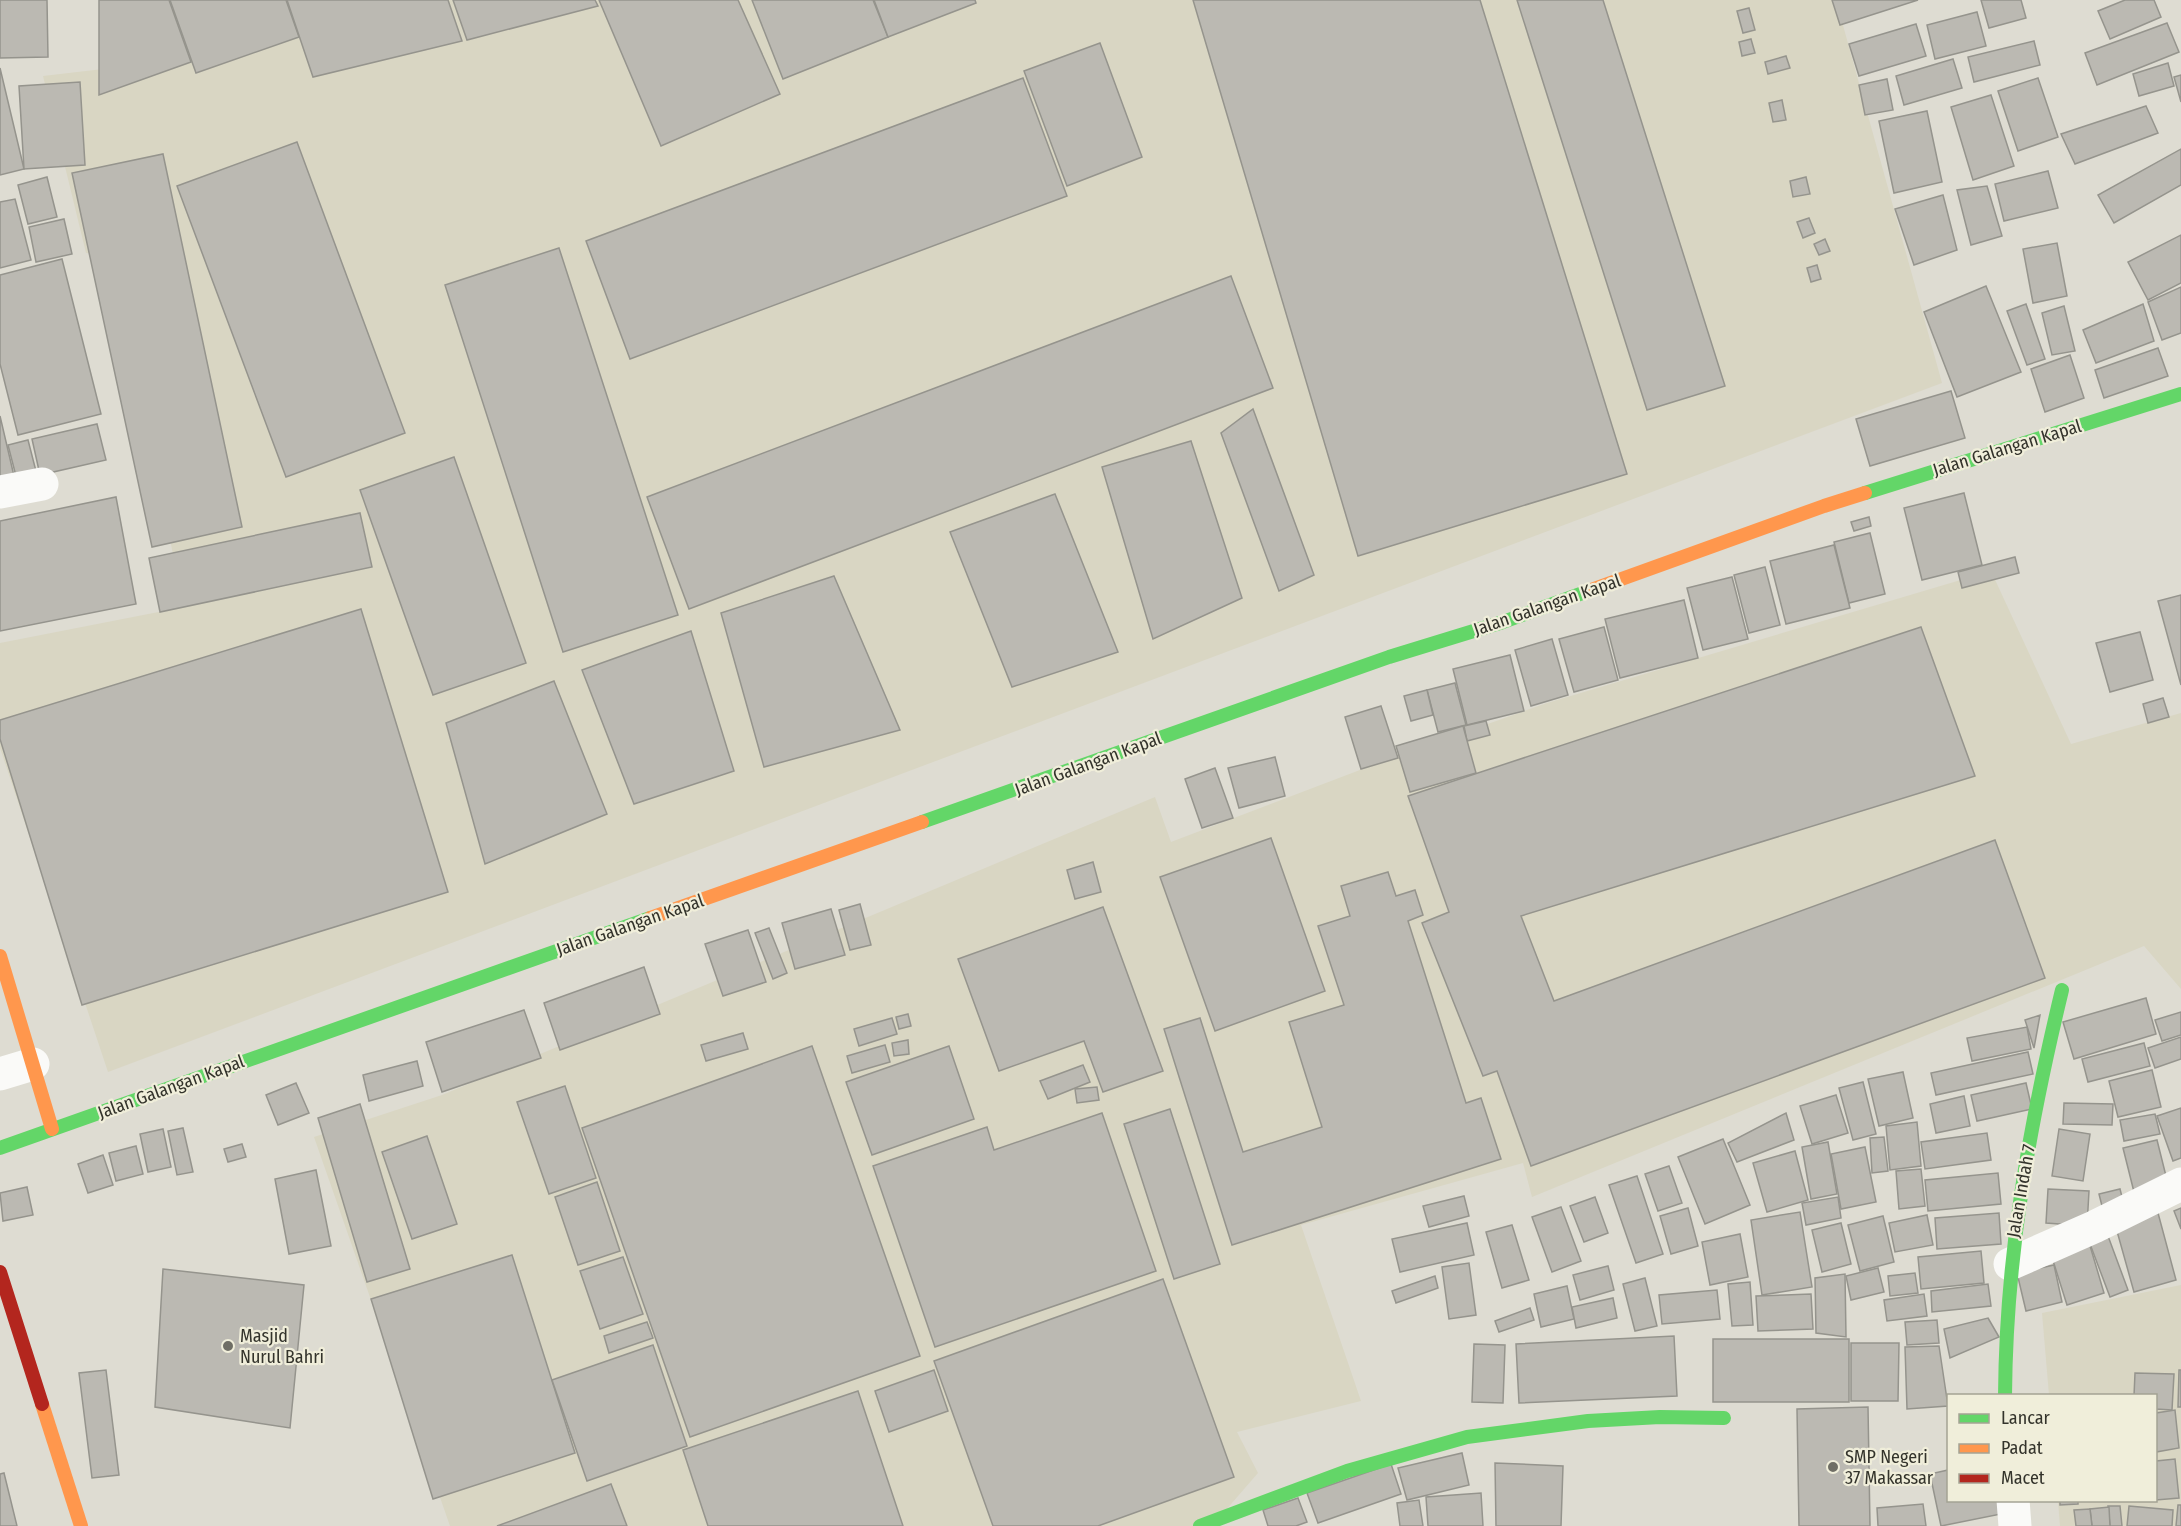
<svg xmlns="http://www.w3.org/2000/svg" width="2181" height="1526" viewBox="0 0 2181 1526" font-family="'Fira Sans Condensed',sans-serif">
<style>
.built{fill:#d9d6c3}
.building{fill:#bbb9b2;stroke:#95948d;stroke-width:1.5}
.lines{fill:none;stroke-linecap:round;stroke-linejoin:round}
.street{stroke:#fafaf8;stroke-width:33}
.fast{stroke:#63d668;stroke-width:14}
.slow{stroke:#ff974d;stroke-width:14}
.jam{stroke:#b3261e;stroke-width:14}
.poi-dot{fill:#6f6e65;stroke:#f0eeda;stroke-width:2}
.labels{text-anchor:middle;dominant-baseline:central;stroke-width:4.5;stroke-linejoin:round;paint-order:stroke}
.street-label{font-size:18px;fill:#33332b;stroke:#f0eeda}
.poi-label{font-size:18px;fill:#33332b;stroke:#f0eeda;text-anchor:start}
</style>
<rect width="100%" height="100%" fill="#dedcd2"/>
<g class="built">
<polygon points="117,0 1836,0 1942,383 108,1072 0,748 0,643 184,607 111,255 86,253 43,76 103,69"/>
<polygon points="1991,571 2071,744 2181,713 2181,989 2144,946 1532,1197 1523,1163 1301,1225 1361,1401 1237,1432 1258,1473 1212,1526 450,1526 314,1137 442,1095 1155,797 1171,842 1394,757 1547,703"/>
<polygon points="2181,1285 2181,1526 2060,1526 2058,1501 2156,1500 2156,1396 2049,1395 2042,1313"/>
</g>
<g class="building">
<polygon points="0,0 47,0 48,57 0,58"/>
<polygon points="99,0 169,0 191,62 99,95"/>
<polygon points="170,0 286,0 299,37 196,73"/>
<polygon points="287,0 448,0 462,41 313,77"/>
<polygon points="453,0 595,0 598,6 467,40"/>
<polygon points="599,0 738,0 780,94 661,146"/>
<polygon points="752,0 873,0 888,37 783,79"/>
<polygon points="874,0 975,0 976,3 888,37"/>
<polygon points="1193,0 1480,0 1627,474 1358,556"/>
<polygon points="1517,0 1603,0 1725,386 1647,410"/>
<polygon points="1832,0 1918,0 1840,25"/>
<polygon points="1981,0 2021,0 2026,18 1989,28"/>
<polygon points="2125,0 2154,0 2161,17 2110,39 2098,11"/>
<polygon points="1749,8 1755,30 1743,33 1737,11"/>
<polygon points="1977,12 1986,46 1935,59 1927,25"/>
<polygon points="2167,23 2179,52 2097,85 2085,53"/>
<polygon points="1916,24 1926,56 1859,76 1849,44"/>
<polygon points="1751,39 1755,53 1742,56 1739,42"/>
<polygon points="2034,41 2040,65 1974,82 1968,57"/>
<polygon points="1100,43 1142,157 1067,186 1024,71"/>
<polygon points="1786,56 1790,68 1768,74 1765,62"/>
<polygon points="1953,59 1962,88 1904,105 1896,76"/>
<polygon points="2168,63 2174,86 2139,96 2133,74"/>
<polygon points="0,68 24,169 0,175"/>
<polygon points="2181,75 2181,102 2174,77"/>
<polygon points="1023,78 1067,196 630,359 586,241"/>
<polygon points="2038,78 2058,137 2018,151 1998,91"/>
<polygon points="1887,79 1893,110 1865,115 1859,85"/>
<polygon points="80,82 85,165 24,169 19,86"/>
<polygon points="1991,95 2014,166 1973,180 1951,107"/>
<polygon points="1782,100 1786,120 1773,122 1769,103"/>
<polygon points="2146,106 2158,133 2075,164 2061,134"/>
<polygon points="1927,111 1942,182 1894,193 1879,121"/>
<polygon points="297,142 405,433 286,477 177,186"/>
<polygon points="2181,149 2181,185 2114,223 2098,195"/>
<polygon points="163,154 242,527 152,547 72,173"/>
<polygon points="2048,171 2058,208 2004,221 1995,184"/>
<polygon points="47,177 57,217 28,224 18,185"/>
<polygon points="1806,177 1810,194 1793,197 1790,181"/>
<polygon points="1987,186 2002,236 1971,245 1957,190"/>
<polygon points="1943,195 1957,250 1914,265 1895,209"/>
<polygon points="15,199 31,260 0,268 0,202"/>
<polygon points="1809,218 1815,233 1803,238 1797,222"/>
<polygon points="64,219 72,254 36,262 29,227"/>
<polygon points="2181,235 2181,283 2148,300 2128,262"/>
<polygon points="1825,239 1830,251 1819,255 1814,244"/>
<polygon points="2057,243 2067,296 2033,303 2023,249"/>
<polygon points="559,248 678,615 563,652 445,285"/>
<polygon points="62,259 101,414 18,435 0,364 0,275"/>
<polygon points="1817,265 1821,279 1811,282 1807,268"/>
<polygon points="1231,276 1273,388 689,609 647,497"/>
<polygon points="1986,286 2021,372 1957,397 1924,312"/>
<polygon points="2181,287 2181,333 2162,340 2148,302"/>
<polygon points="2026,304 2045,359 2027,365 2007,311"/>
<polygon points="2143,304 2154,341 2096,363 2083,330"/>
<polygon points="2064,306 2075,351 2052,355 2042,313"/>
<polygon points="2158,348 2168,376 2104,398 2095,370"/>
<polygon points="2070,355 2084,398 2045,412 2031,369"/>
<polygon points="1951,391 1965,438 1870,466 1856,419"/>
<polygon points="1253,409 1314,575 1279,591 1221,433"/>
<polygon points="0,416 14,476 0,479"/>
<polygon points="97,424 106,460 40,475 32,439"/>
<polygon points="28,440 37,475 17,480 8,445"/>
<polygon points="1191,441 1242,598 1153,639 1102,467"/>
<polygon points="454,457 526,663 433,695 360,490"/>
<polygon points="1964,493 1982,565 1922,580 1904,508"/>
<polygon points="1055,494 1118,652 1012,687 950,532"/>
<polygon points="116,497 136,604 0,631 0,521"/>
<polygon points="360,513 372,567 160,612 149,558"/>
<polygon points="1869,517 1871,526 1854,531 1851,522"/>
<polygon points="1870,533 1885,594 1849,603 1834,542"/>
<polygon points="1834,545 1850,608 1786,624 1770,561"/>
<polygon points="2015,557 2019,573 1962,588 1958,572"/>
<polygon points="1765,567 1780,625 1749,633 1734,575"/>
<polygon points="834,576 900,730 764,767 721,613"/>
<polygon points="1732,577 1748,639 1703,650 1687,588"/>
<polygon points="2181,595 2181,685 2158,601"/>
<polygon points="1684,600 1698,658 1620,678 1605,619"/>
<polygon points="361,609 448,892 82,1005 0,739 0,720"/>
<polygon points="1604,627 1618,680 1574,692 1559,639"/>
<polygon points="1921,627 1975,776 1521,916 1554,1001 1995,840 2045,978 1531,1166 1497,1071 1483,1076 1422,923 1449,912 1408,796"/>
<polygon points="691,631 734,771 634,804 582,670"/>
<polygon points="2140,632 2153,680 2110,692 2096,643"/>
<polygon points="1552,639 1568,695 1531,706 1515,650"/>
<polygon points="1510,655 1524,711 1467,725 1453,669"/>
<polygon points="554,681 607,814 485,864 446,723"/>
<polygon points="1455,683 1466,725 1438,732 1427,690"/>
<polygon points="1427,690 1433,715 1411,721 1404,696"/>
<polygon points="2163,698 2169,717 2148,723 2143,704"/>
<polygon points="1381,706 1398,758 1361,769 1345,717"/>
<polygon points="1486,721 1490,735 1467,741 1464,726"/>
<polygon points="1463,726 1476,773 1410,792 1396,746"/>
<polygon points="1275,757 1285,796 1239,808 1228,768"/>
<polygon points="1215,768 1233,818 1202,828 1185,779"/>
<polygon points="1271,838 1325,991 1215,1031 1160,877"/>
<polygon points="1093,862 1101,892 1075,899 1067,870"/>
<polygon points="1388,872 1396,896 1415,890 1423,915 1408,921 1466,1103 1481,1098 1501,1159 1232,1245 1164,1029 1200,1018 1243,1152 1322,1127 1289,1022 1344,1005 1318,926 1350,916 1341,886"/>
<polygon points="860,904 871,945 850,950 839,910"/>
<polygon points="1103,907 1163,1071 1103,1092 1084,1041 999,1071 958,959"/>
<polygon points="831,909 845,955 795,969 782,923"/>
<polygon points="769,928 787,973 773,979 755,933"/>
<polygon points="748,930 766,982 723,996 705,944"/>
<polygon points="644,967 660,1014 560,1050 544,1003"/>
<polygon points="2146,998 2156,1034 2074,1059 2063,1022"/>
<polygon points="524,1010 541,1058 442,1092 426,1042"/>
<polygon points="2181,1012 2181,1035 2162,1041 2155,1020"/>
<polygon points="908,1014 911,1026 899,1029 896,1017"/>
<polygon points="2040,1015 2034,1048 2025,1020"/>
<polygon points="892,1018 897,1034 859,1046 854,1029"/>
<polygon points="2027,1027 2031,1049 1972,1061 1967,1038"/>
<polygon points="743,1033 748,1049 706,1061 701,1045"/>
<polygon points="2181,1037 2181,1059 2155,1068 2148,1048"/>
<polygon points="908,1040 909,1054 894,1056 892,1043"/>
<polygon points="2144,1043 2150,1066 2088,1082 2082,1059"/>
<polygon points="885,1045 890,1062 852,1073 847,1056"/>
<polygon points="812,1046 920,1356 690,1437 582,1128"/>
<polygon points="949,1046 974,1119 872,1155 846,1082"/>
<polygon points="2028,1052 2033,1074 1936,1095 1931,1073"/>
<polygon points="417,1061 423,1086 369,1101 363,1075"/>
<polygon points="1083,1065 1090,1082 1048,1099 1040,1081"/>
<polygon points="2152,1070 2161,1107 2118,1117 2109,1081"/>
<polygon points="1903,1072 1913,1118 1879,1126 1868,1079"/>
<polygon points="1863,1082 1876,1134 1853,1140 1839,1088"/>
<polygon points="296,1083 309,1113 278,1125 266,1095"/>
<polygon points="2026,1083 2032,1109 1977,1121 1971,1095"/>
<polygon points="565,1086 596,1178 549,1194 517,1102"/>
<polygon points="1097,1087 1099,1100 1077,1103 1075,1089"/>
<polygon points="1836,1095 1848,1133 1812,1144 1800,1106"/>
<polygon points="1964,1096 1970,1126 1936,1133 1930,1104"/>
<polygon points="2064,1103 2113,1104 2112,1125 2063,1124"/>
<polygon points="360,1104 410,1269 367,1282 318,1118"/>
<polygon points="2181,1108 2181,1158 2173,1161 2157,1116"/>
<polygon points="1170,1109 1220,1264 1174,1279 1124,1124"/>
<polygon points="1102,1113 1156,1271 935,1347 873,1166 987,1127 994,1150"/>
<polygon points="1786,1113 1794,1140 1737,1162 1728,1143"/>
<polygon points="2155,1114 2160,1134 2124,1141 2120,1120"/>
<polygon points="1917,1122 1921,1166 1890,1170 1886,1126"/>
<polygon points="183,1128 193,1172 177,1175 168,1131"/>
<polygon points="163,1129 171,1167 148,1172 140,1134"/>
<polygon points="2059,1129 2090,1134 2083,1181 2052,1176"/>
<polygon points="1987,1133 1991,1160 1925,1169 1921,1142"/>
<polygon points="427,1136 457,1224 412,1239 382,1152"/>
<polygon points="1884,1137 1888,1171 1872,1173 1870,1138"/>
<polygon points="1723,1139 1750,1205 1705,1224 1678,1157"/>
<polygon points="2157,1140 2168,1184 2134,1192 2123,1148"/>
<polygon points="1828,1142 1837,1194 1811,1199 1802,1147"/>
<polygon points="242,1144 246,1157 228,1162 224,1149"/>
<polygon points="136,1146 143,1174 116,1181 109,1153"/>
<polygon points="1865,1147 1876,1202 1841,1209 1831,1154"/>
<polygon points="1795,1151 1808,1200 1767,1212 1753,1163"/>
<polygon points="103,1155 113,1185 88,1193 78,1164"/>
<polygon points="1669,1166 1682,1203 1658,1211 1645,1174"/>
<polygon points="1921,1169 1925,1206 1899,1209 1896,1171"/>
<polygon points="316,1170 331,1246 289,1254 275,1179"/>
<polygon points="1998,1173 2001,1204 1928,1211 1925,1180"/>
<polygon points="1637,1176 1663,1254 1636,1263 1609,1185"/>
<polygon points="597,1182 620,1251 578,1265 555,1197"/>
<polygon points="27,1187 33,1215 3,1221 0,1193"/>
<polygon points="2048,1189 2089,1191 2087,1226 2046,1223"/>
<polygon points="2120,1189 2124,1205 2103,1210 2099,1194"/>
<polygon points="1464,1196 1469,1216 1429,1227 1423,1206"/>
<polygon points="1595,1197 1608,1233 1584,1242 1570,1206"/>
<polygon points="1838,1197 1841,1218 1806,1225 1802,1203"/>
<polygon points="1561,1207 1581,1261 1552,1272 1532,1217"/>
<polygon points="1688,1208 1698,1246 1671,1254 1660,1216"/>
<polygon points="2181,1208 2181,1229 2174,1211"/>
<polygon points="1800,1212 1812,1287 1762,1295 1751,1220"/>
<polygon points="1999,1213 2001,1244 1937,1249 1935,1218"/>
<polygon points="2158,1213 2176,1280 2134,1292 2115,1224"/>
<polygon points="1927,1215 1933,1245 1895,1252 1889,1223"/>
<polygon points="1883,1216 1894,1262 1860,1271 1848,1225"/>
<polygon points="1467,1223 1474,1255 1400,1272 1392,1239"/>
<polygon points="1841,1223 1851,1264 1822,1272 1812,1230"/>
<polygon points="1512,1225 1529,1280 1502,1288 1486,1232"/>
<polygon points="1740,1234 1748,1277 1710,1285 1702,1242"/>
<polygon points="2108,1236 2128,1290 2110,1297 2090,1244"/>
<polygon points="2088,1239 2104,1293 2067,1305 2050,1251"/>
<polygon points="1981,1251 1984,1283 1921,1289 1918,1257"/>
<polygon points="512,1255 575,1453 433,1499 371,1299"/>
<polygon points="623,1257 643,1314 600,1329 580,1271"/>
<polygon points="1469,1263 1476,1315 1449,1319 1442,1267"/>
<polygon points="2054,1265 2062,1302 2026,1311 2017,1273"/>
<polygon points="1608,1266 1614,1290 1580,1300 1573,1275"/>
<polygon points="1878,1268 1884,1292 1851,1300 1846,1276"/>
<polygon points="163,1269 304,1285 290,1428 155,1407"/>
<polygon points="1915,1273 1918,1293 1890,1296 1888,1276"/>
<polygon points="1845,1274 1846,1337 1816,1333 1815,1278"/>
<polygon points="1435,1276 1438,1288 1396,1303 1392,1291"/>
<polygon points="1645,1278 1657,1326 1635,1331 1623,1284"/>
<polygon points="1163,1279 1234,1477 1098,1526 993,1526 934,1361"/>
<polygon points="1750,1282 1753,1325 1732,1326 1728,1284"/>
<polygon points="1988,1284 1991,1306 1932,1312 1931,1291"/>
<polygon points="1567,1286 1574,1319 1541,1327 1534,1294"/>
<polygon points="1717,1290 1720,1319 1662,1324 1659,1295"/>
<polygon points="1811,1294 1813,1329 1758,1331 1756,1296"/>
<polygon points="1924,1294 1927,1316 1887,1321 1884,1300"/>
<polygon points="1613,1298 1617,1318 1576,1328 1572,1307"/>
<polygon points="1530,1308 1534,1320 1499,1332 1495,1321"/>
<polygon points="1988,1318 1999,1337 1950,1358 1944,1329"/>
<polygon points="1937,1320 1939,1343 1907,1345 1905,1322"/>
<polygon points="647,1322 653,1338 609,1353 604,1336"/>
<polygon points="1674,1336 1677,1396 1519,1403 1516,1344"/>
<rect x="1713" y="1339" width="136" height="63"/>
<polygon points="1851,1343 1899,1343 1898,1401 1851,1401"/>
<polygon points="1474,1344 1505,1345 1503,1403 1472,1402"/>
<polygon points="653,1345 687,1446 587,1481 552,1380"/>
<polygon points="1939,1346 1948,1406 1907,1409 1905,1347"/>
<polygon points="106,1370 119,1475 92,1478 79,1373"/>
<polygon points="934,1370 948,1411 889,1432 875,1391"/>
<polygon points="2179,1370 2181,1370 2181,1407 2178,1407"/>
<polygon points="2135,1373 2174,1374 2172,1410 2156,1409 2156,1396 2134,1396"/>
<polygon points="858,1391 903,1526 708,1526 683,1450"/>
<polygon points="1868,1407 1870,1526 1799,1526 1797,1409"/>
<polygon points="2175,1410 2179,1448 2156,1452 2156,1413"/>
<polygon points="1462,1453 1469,1485 1407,1500 1398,1468"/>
<polygon points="2175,1459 2179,1498 2156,1500 2156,1461"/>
<polygon points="1495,1463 1563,1466 1561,1526 1496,1526"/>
<polygon points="1391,1464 1401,1494 1318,1523 1307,1493"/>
<polygon points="1948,1470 1948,1500 2003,1500 2006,1513 1941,1526 1930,1474"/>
<polygon points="4,1473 17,1526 0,1526 0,1474"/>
<polygon points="611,1484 627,1526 497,1526"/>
<polygon points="1481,1493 1483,1526 1428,1526 1426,1497"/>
<polygon points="1298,1498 1307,1522 1296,1526 1268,1526 1263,1510"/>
<polygon points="1419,1500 1423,1526 1400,1526 1397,1503"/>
<polygon points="2060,1500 2078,1500 2078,1504 2060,1505"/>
<polygon points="1923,1504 1926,1526 1878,1526 1877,1508"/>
<polygon points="2178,1505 2181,1505 2181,1526 2176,1526"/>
<polygon points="2108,1506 2120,1506 2122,1526 2110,1526"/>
<polygon points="2129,1506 2173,1510 2172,1526 2127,1526"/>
<polygon points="2109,1507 2110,1526 2092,1526 2090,1509"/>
<polygon points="2090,1509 2092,1526 2076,1526 2074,1510"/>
</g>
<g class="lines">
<g class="street">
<polyline points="0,492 42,484"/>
<polyline points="0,1074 33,1064"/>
<polyline points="2010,1264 2094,1227 2181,1184"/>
<polyline points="2013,1500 2015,1526"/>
</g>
<g class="fast">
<polyline points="1865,493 2181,394"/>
<polyline points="922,822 1389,657 1503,622 1591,590"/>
<polyline points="0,1148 650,918"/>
<path d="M2005 1396C2006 1255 2029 1127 2062 990"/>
<polyline points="1200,1526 1347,1471 1467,1437 1588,1421 1660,1417 1724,1418"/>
</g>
<g class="slow">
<polyline points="1591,590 1824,506 1865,493"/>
<polyline points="650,918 922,822"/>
<polyline points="0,956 52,1129"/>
<polyline points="42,1404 81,1526"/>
</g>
<polyline class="jam" points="0,1272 42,1404"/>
</g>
<g class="poi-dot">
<circle cx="228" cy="1346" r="6"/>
<circle cx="1833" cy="1467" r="6"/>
</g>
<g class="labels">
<g class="street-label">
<text transform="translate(2007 448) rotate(-17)">Jalan Galangan Kapal</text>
<text transform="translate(1547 605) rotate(-19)">Jalan Galangan Kapal</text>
<text transform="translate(1088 764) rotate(-20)">Jalan Galangan Kapal</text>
<text transform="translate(630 925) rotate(-19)">Jalan Galangan Kapal</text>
<text transform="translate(171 1087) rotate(-20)">Jalan Galangan Kapal</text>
<text transform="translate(2021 1191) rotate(-80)">Jalan Indah 7</text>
</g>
<g class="poi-label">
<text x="240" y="1336">Masjid<tspan x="240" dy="21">Nurul Bahri</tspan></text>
<text x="1845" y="1457">SMP Negeri<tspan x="1845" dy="21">37 Makassar</tspan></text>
</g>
</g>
<rect x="1947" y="1394" width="210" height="108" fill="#f0eeda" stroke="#a4a394" stroke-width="1.5"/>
<rect x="1959" y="1414" width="30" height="9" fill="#63d668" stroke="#a4a394" stroke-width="1.5"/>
<text x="2001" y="1424" font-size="18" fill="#33332b">Lancar</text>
<rect x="1959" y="1444" width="30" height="9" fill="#ff974d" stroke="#a4a394" stroke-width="1.5"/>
<text x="2001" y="1454" font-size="18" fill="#33332b">Padat</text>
<rect x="1959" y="1474" width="30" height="9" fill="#b3261e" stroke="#a4a394" stroke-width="1.5"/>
<text x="2001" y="1484" font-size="18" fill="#33332b">Macet</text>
</svg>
